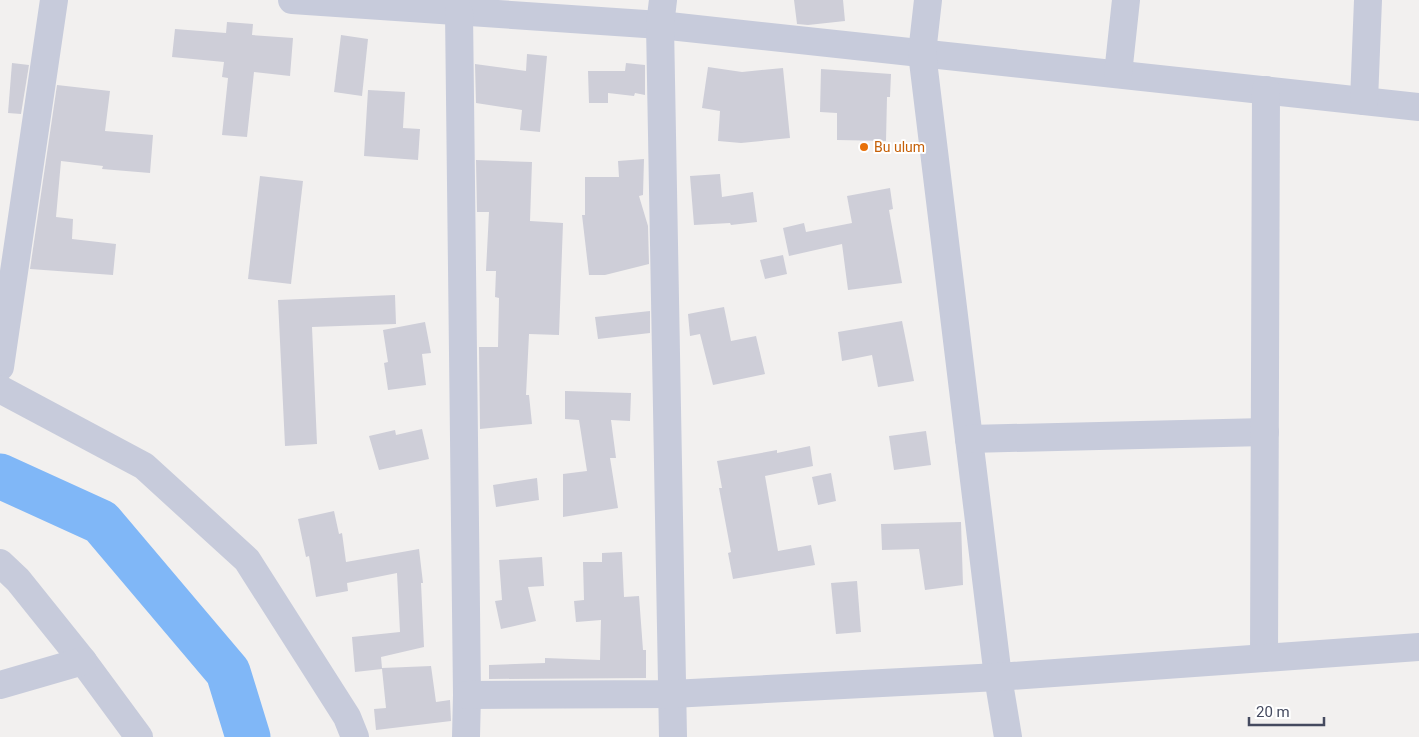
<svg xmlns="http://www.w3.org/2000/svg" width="1419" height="737" viewBox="0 0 1419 737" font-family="Roboto,sans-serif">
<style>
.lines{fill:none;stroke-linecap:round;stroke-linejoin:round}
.river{stroke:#80b7f7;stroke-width:45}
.building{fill:#ceced8}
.minor{stroke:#c7cbdb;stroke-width:28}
.food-dot{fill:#e8710a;stroke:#fff;stroke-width:2}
.labels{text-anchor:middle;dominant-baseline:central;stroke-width:4;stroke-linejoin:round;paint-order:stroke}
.food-label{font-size:14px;fill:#c56008;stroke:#fff;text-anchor:start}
</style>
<rect width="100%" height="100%" fill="#f2f0ef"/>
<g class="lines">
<polyline class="river" points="0,476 101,522 228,672 248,737"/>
</g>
<g class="building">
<polygon points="794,0 843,0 845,21 808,25 797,24"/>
<polygon points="227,22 253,24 252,35 293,38 290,76 254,72 247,137 222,135 228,78 222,77 224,62 172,57 175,29 226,33"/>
<polygon points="341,35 368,39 362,96 334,92"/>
<polygon points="527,54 547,56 540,132 520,130 522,110 476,103 475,64 526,71"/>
<polygon points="12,63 29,65 21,114 8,113"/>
<polygon points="626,63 645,65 645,95 635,93 634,96 608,93 608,103 589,103 588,71 625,71"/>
<polygon points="708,67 742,72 783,68 790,138 741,143 718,141 720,111 702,108"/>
<polygon points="821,69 891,74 890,97 887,97 886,141 837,140 837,113 820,112"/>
<polygon points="57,85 110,91 105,131 153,135 150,173 102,169 103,166 61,161 56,217 73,219 72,239 116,244 113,275 30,269"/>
<polygon points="368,90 405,92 403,128 420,129 418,160 364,156"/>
<polygon points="644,159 643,195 639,196 648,226 649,264 605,275 589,275 582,215 585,215 585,177 619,177 618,161"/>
<polygon points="476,160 532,162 530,221 563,223 559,335 529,334 526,395 529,395 532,424 480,429 479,347 498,347 499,298 495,297 496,271 486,271 489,212 477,212"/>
<polygon points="720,174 722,197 753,192 757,222 731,225 730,223 694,225 690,176"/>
<polygon points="260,176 303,181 291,284 248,279"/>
<polygon points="890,188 893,209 889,210 902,283 848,290 842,244 789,256 783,228 804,223 806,232 852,223 847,196"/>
<polygon points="783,255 787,274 765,279 760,260"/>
<polygon points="395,295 396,324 312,327 317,444 285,446 278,300"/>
<polygon points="724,307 731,341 756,336 765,374 713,385 700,334 690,336 688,314"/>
<polygon points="650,311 650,333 598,339 595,317"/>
<polygon points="902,321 914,381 878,387 872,355 842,361 838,332"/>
<polygon points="425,322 431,353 422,354 426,385 388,390 384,363 388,362 383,330"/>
<polygon points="565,391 631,393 630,421 611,420 616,458 610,458 618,508 563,517 563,474 587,471 579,420 565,419"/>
<polygon points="422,429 429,459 379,470 369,436 395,430 396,435"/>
<polygon points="926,431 931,465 894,470 889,436"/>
<polygon points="810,446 813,466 765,476 778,551 811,545 815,565 733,579 728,553 731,552 719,488 722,488 717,461 777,450 777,453"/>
<polygon points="831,473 836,501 818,505 812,477"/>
<polygon points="537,478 539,500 496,507 493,485"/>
<polygon points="334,511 339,534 342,533 346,562 419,549 423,583 421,583 424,647 381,657 382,668 431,666 436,702 450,700 451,721 376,730 374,709 386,708 382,669 355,672 352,637 400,632 397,573 347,583 348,591 316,597 309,556 306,557 298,519"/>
<polygon points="961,522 963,585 925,590 919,549 882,550 881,524"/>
<polygon points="622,552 624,597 639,596 643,650 646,650 646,678 489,679 489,665 545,663 545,658 600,660 601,620 576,622 574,601 584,600 583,562 602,562 602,553"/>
<polygon points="542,557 544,586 528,587 536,621 501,629 495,601 502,600 499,560"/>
<polygon points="857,581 861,632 836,634 831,583"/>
</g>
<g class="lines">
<g class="minor">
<polyline points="292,0 660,25 1419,107"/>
<polyline points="663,0 660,25 673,737"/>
<polyline points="928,0 922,53 998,677 1008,737"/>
<polyline points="459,12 467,695 466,737"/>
<polyline points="1118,74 1126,0"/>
<polyline points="1364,101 1368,0"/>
<polyline points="0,367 54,0"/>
<polyline points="0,389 144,466 247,560 347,717 355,737"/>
<polyline points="969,439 1265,432"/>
<polyline points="0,563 18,580 83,661 139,737"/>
<polyline points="1264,658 1266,90"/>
<polyline points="0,685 83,661"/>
<polyline points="467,695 672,694 998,677 1419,647"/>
</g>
</g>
<circle class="food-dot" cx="864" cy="147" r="5"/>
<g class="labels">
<g class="food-label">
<text x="874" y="147">Bu ulum</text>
</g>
</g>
<path d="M1249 717v8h75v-8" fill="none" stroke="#454a5f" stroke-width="2.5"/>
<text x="1256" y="717" font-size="15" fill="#454a5f" stroke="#ffffff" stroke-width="4" paint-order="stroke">20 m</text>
</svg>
